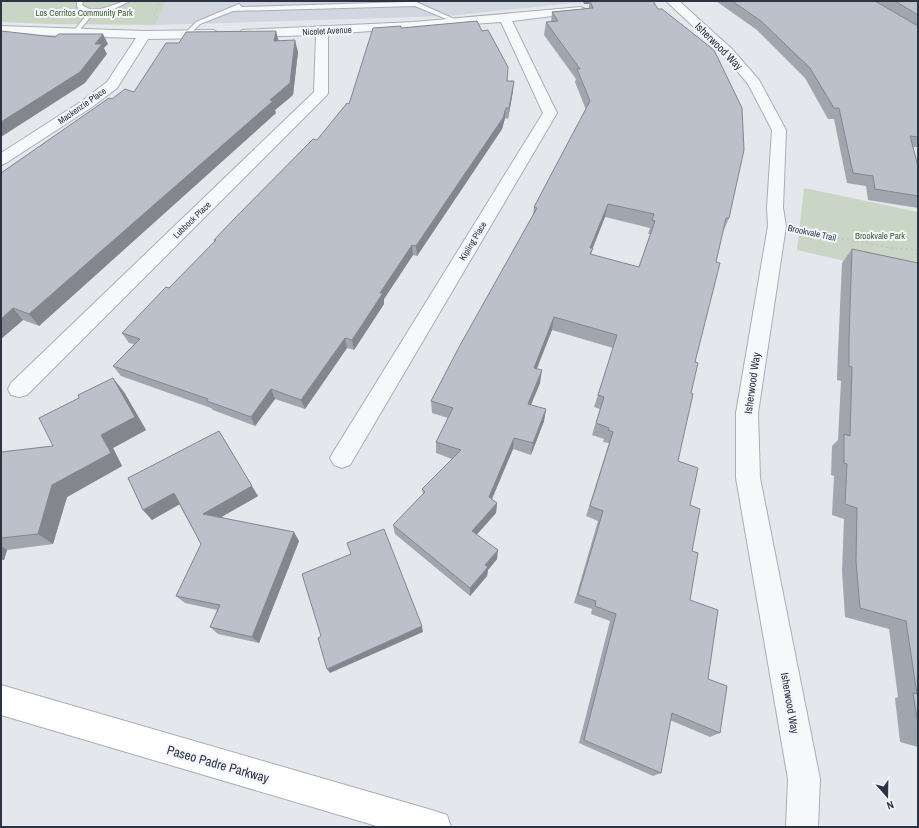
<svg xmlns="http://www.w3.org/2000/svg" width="919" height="828" viewBox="0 0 919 828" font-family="'Archivo Narrow',sans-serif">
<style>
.built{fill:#d2d6de}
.green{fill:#c9d6c5}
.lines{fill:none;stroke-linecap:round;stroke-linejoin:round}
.lane-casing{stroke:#a9aeb7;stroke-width:2}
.street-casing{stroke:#a9aeb7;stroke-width:2}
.secondary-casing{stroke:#a9aeb7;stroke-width:2}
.path-far1{stroke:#c2c5cb;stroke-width:1.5;stroke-dasharray:1.5 1.5;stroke-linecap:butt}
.path{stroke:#c2c5cb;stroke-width:2;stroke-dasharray:2.5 2.5;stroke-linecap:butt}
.lane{fill:#f7f8fa;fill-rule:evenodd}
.street{fill:#f7f8fa;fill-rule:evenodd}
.secondary{fill:#fff;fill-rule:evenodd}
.wall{fill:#a1a5ae;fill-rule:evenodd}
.shaded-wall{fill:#83868d}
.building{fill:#bbc0ca;stroke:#83868d;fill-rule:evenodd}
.labels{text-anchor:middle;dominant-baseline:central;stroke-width:4;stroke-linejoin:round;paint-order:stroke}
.far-park-label{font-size:9px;fill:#3f6138;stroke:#f4f6f9}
.far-street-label{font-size:9px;fill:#2b3445;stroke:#f4f6f9}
.street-label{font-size:11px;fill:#2b3445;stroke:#f4f6f9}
.near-street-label{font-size:13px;fill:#2b3445;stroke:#f4f6f9}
</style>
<rect width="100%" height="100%" fill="#e4e7ec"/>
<polygon class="built" points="166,1 583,1 584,2 448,16 155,25"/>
<g class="green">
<polygon points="1,1 166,1 155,25 55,24 1,22"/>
<polygon points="804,188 918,212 918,278 797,250"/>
</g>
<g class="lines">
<g class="lane-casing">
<g id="lane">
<path d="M77 1H83L82 5C98 17 114 1 130 1L112 10 94 13 75 35 72 33 88 13 77 7Z"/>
<polygon points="406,1 414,1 461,22 456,23 415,6 233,11 200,24 189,35 184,34 196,22 239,4 242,7 407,2"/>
</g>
</g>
<g class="street-casing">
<g id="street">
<polygon points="666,1 679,1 732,49 759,80 786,130 783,208 786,226 758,413 760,478 820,779 818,827 786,827 788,779 736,478 736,413 768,226 767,208 772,130 748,84 724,55"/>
<polygon points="581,7 587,10 585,12 512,21 557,113 350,465 342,468 334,465 330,458 334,451 543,113 501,22 328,34 328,93 326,96 27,395 19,397 11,395 8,389 11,383 314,92 316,35 246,37 242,36 240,33 242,30 414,22"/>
<polygon points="1,26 144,31 214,30 220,34 214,38 148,39 117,88 92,107 6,163 1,165 1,153 82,101 107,82 136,38 1,34"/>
</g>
</g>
<g class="secondary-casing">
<polygon id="secondary" points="1,685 435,811 447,815 451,827 380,827 1,715"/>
</g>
<polyline class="path-far1" points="154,15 160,1"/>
<polyline class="path" points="802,231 892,248 918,250"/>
<use href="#lane" class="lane"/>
<use href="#street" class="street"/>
<use href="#secondary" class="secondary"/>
</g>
<g class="wall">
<path d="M582 1H653L729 218 723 232 716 262 695 362 691 393 678 461 690 505 692 551 690 600 720 733 710 737 670 720 661 773 653 776 579 743 610 621 591 614 592 609 574 603 598 521 586 516 609 443 603 442 604 439 592 435 600 409 594 407 613 348 552 330 537 369 540 383 531 405 546 409 544 421 531 455 513 449 492 499 497 503 496 513 477 534 497 559 488 570 487 576 470 596 395 534 393 525 423 494 422 489 452 459 436 453V442L448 418 432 413 431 401 533 215 534 207 586 110 575 82 576 79 544 35 546 22H551L552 12 589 8V4H584ZM605 217 650 228 648 234H650L639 267 591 255 593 248Z"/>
<polygon points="716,1 918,1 918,147 913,147 918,166 918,208 868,200 866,186 847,183 834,119 828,119 805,78 757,30"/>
<polygon points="401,28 508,81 513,91 508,119 505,118 502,129 466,183 417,256 413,255 384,299 384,304 354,350 347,348 305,409 275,399 255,426 213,410 211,408 121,376 113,366 134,344 129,343 122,333 169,288 215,242 214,240 317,140 349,104"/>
<polygon points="279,41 298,52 293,95 275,110 276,113 39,326 23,320 1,339 1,173 112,99 134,92"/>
<polygon points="852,249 918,263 918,747 900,742 895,698 898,697 889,629 845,617 842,571 844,519 832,515 834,476 831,475 832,446 838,440 841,381 837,380 838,351 842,263"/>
<polygon points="124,392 146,430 113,448 122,466 67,497 53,544 7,550 4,560 1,560 1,452 53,446"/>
<polygon points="128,478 258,496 221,517 299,541 259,643 218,634 210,627 217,610 185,603 176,596 201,544 179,504 152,520 143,510"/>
</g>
<g class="shaded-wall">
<polygon points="584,1 619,1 590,1 589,4 584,4"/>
<polygon points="276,31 279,42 274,41"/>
<polygon points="103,34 108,44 104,48 107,54 85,83 1,137 1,122 95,44"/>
<polygon points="295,40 298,52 293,95 275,110 276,113 39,326 29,314 270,100"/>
<polygon points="514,81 513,91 508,119 509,108"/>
<polygon points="506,108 505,118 502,129 417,256 416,246"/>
<polygon points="608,204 605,217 587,261 590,248"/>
<polygon points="412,245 413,255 384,299 384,304 354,350 352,340 380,293"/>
<polygon points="13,308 23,320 1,339 1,319"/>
<polygon points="554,317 552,330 532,380 534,368"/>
<polygon points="345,338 347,348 305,409 301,400"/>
<polygon points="542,370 540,383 526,416 528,404"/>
<polygon points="113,378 124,392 146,430 113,448 122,466 67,497 53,544 38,534 52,485 101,435"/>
<polygon points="271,389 275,399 255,426 251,417"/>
<polygon points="546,409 544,421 531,455 533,443"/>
<polygon points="219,431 258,496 211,523 203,514"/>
<polygon points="514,438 513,449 488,508 489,497"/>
<polygon points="174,493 182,503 152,520 143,510"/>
<polygon points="497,503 496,513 472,540 472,531"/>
<polygon points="294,532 299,541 259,643 252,637"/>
<polygon points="1,546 7,550 4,560 1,559"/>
<polygon points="498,550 497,559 488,570 487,576 470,596 470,588 485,565"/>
<polygon points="422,626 423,632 330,673 327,669"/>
</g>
<g class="building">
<path d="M590 1H653L658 9H662L714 50 742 108 744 150 729 218H726L716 262 720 263 695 362 698 363 691 393 693 394 678 461 698 468 690 505 700 509 692 551 698 553 690 600 718 610 708 679 727 686 720 733 672 713 661 773 584 740 616 614 595 606 596 601 578 595 603 511 590 506 613 432 608 430 609 428 596 423 604 397 598 395 617 335 554 317 534 368 542 370 528 404 546 409 533 443 514 438 489 497 497 503 472 531 498 550 485 565 488 567 470 588 393 525 425 492 422 489 461 450 436 442 453 408 431 401 459 347 537 208 534 207 590 101 577 69H580L546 22 558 21 552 12 593 8ZM608 204 654 214 652 220 655 221 639 267 590 254 593 248H590Z"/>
<polygon points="732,1 875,1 918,26 918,137 910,136 918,166 918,196 875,189 873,176 853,173 839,108 834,108 810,68 761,21"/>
<polygon points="895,1 918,1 918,15"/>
<polygon points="477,21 482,31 488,30 508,67 507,81 514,81 509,108 506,108 503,118 466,172 416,246 412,245 380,293 383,293 352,340 345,338 301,400 271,389 251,417 207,401 208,399 113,366 140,339 122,333 166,287 169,288 216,240 214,240 233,220 313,139 317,140 347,103 349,104 373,28 401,26 401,28"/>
<polygon points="1,31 55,37 59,34 103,34 95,44 102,44 80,72 1,122"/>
<polygon points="276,31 274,41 295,40 290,83 270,100 273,101 29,314 13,308 1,319 1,173 109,98 112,99 125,89 134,92 166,43 179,43 186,32"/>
<polygon points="852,249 918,263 918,725 913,693 917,694 906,621 860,608 856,561 857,508 845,504 847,464 844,463 844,434 850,436 852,367 849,366 849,338"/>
<polygon points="113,378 135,417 101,435 111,453 52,485 38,534 1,538 1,452 53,446 39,418 79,398 78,395"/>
<polygon points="219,431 252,486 203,514 294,532 252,637 210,627 220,605 176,596 201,544 174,493 143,510 128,478"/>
<polygon points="384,529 422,626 327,669 318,638 321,636 302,574 351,554 347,543"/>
</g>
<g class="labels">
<g class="far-park-label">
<text x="84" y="13">Los Cerritos Community Park</text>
<text x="880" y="236">Brookvale Park</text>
</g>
<g class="far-street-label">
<text transform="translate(327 31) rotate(-3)">Nicolet Avenue</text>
<text transform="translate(82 106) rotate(-35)">Mackenzie Place</text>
<text transform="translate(192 220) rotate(-44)">Lubbock Place</text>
<text transform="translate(812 233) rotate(12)">Brookvale Trail</text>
<text transform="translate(473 241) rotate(-59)">Kipling Place</text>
</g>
<g class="street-label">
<text transform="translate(719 46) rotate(45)">Isherwood Way</text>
<text transform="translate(752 383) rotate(-82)">Isherwood Way</text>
<text transform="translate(790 703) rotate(80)">Isherwood Way</text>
</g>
<g class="near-street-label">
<text transform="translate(218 764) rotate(16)">Paseo Padre Parkway</text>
</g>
</g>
<rect width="919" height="828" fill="none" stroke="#2b3445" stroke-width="4"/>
<g transform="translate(887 796) rotate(160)" stroke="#f4f6f9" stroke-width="3" paint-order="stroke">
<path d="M0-3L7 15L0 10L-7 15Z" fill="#2b3445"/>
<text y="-6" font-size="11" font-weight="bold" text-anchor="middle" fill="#2b3445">N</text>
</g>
</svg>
